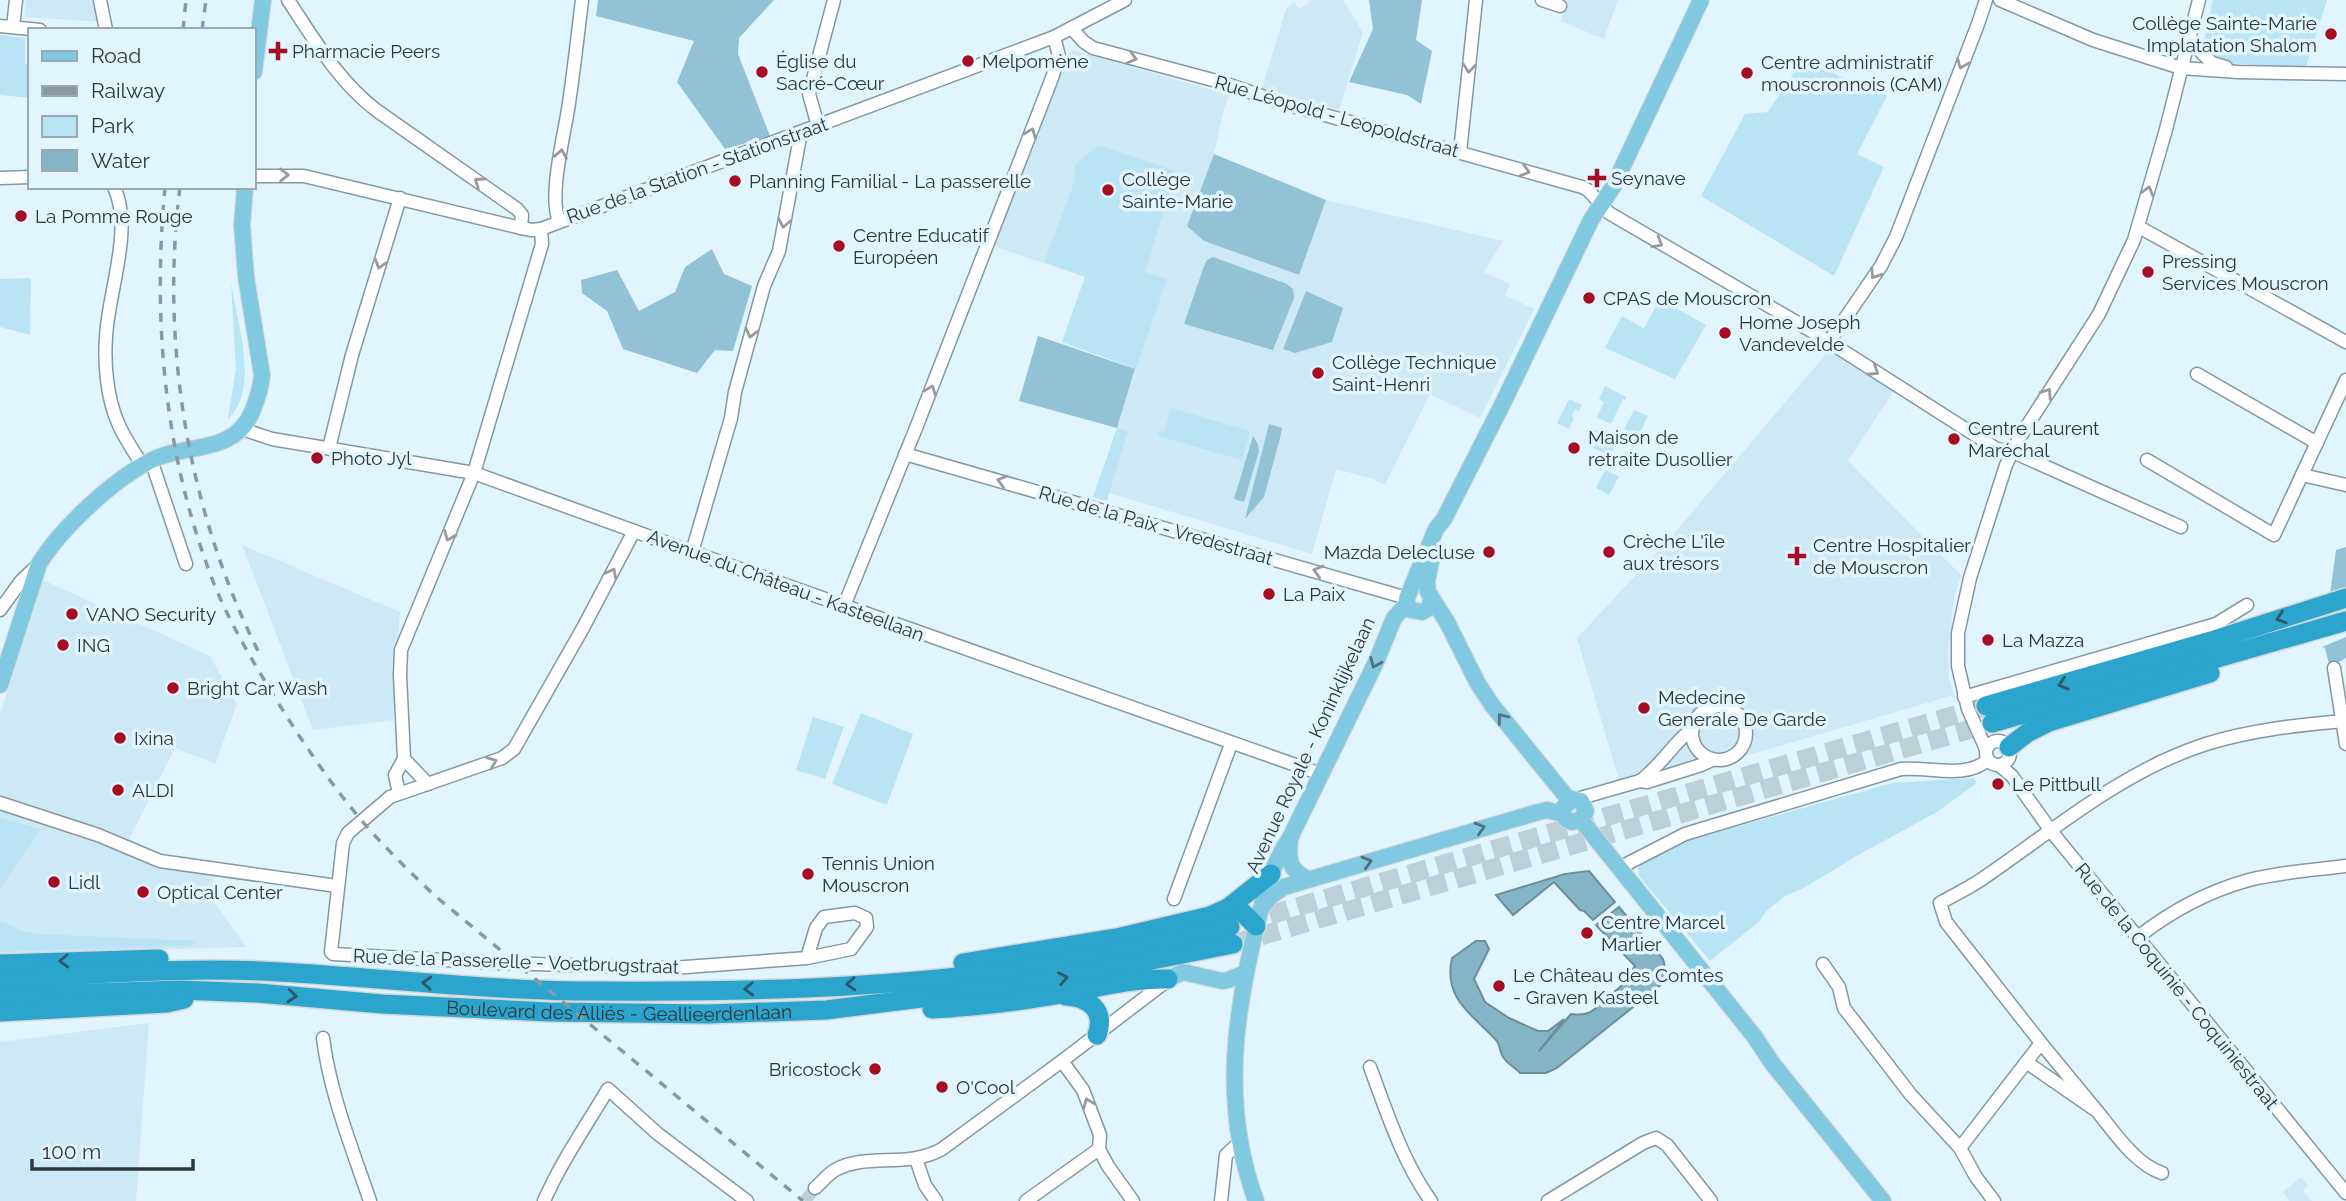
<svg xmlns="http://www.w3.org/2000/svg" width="2346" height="1201" viewBox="0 0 2346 1201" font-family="Raleway,sans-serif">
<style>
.built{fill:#cde9f6}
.green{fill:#bae4f6}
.forest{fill:#93c1d5}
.water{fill:#86b4c7;stroke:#6c8e9d;stroke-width:2}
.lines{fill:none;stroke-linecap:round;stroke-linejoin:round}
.minor-tunnel{stroke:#bdcfd7;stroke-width:12;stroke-dasharray:12 6;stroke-linecap:butt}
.highway-tunnel{stroke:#bdcfd7;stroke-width:19;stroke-dasharray:19 10;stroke-linecap:butt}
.minor-casing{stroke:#8598a0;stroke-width:15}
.major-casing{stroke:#d5d7d8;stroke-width:18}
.highway-casing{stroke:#d5d7d8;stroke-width:22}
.minor{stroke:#fff;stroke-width:12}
.major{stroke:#80c9e1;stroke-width:16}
.highway{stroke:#2ba5cd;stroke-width:19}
.rail{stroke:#8a999f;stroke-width:3.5;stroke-dasharray:9 9;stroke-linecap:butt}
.oneway{stroke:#979b9c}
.oneway2{stroke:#2e5866}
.oneway3{stroke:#4f717d}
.poi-dot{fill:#a60d23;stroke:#e0f5fe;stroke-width:2.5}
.labels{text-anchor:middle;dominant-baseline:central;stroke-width:7;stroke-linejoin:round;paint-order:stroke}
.poi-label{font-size:19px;fill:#2f373a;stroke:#e0f5fe;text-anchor:start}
.street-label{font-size:19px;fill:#2f373a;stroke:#e0f5fe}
</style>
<rect width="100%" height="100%" fill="#e0f5fe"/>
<g class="built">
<polygon points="26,0 97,0 102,22 24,17"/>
<polygon points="1313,0 1343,0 1363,32 1339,110 1262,88 1286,9 1294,2 1299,9"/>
<polygon points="1567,0 1618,0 1604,39 1561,21"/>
<polygon points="1072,50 1229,95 1223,112 1214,154 1187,226 1204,241 1299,275 1326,200 1503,241 1484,272 1510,284 1505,295 1534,309 1480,418 1430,394 1385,485 1370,478 1336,469 1312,554 1109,493 1128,431 1117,428 1136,369 1062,342 1085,277 993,246 1069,52"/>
<polygon points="1831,348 1895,389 1848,461 1961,575 1954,598 1948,651 1949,679 1954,695 1763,751 1621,787 1577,638 1672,536"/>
<polygon points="242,545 400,612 393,720 313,730"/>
<polygon points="43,580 210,656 237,704 215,764 175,748 129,839 162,857 212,863 216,875 208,893 246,947 0,954 0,715"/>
<polygon points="149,1023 136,1201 0,1201 0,1042"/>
<polygon points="2301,1177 2308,1185 2303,1191 2312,1201 2289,1201 2283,1192"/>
</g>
<g class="green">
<polygon points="2213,0 2327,0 2306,67 2222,63 2206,52 2204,42"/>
<polygon points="0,35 25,38 25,64 30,65 30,98 0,95"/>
<polygon points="1802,60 1887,96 1857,154 1884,167 1834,276 1701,196 1745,114 1768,112"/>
<polygon points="1098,145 1176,171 1145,272 1167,279 1136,369 1062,342 1085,277 1044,262 1075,180 1075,165"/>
<polygon points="31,278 30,335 0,327 0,279"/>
<path d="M231 283C237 320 260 390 228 419L236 369Z"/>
<polygon points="1660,299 1706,325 1675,379 1605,348 1622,316 1644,328"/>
<polygon points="1605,386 1626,397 1625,400 1623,399 1611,424 1597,417 1604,402 1599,399"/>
<polygon points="1569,399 1582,405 1579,411 1575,409 1572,416 1574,418 1569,429 1557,423"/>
<polygon points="1171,408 1250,431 1242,460 1158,436 1159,431 1164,432"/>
<polygon points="1634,410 1648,416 1638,436 1624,429"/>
<polygon points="1117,428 1128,431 1107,501 1093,497"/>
<polygon points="1591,428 1617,441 1610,456 1587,445 1591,437 1588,435"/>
<polygon points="1605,470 1619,476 1609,495 1596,488"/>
<polygon points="861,713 913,734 887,805 832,784"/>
<polygon points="813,717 844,727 825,779 796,770"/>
<path d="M1974 778 1977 783 1937 812 1860 854 1802 889 1787 895 1766 911 1760 921 1710 961 1639 876 1638 868C1651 854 1668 847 1686 841L1892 783Z"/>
<polygon points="0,818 41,829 0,889"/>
<polygon points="0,921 25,932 38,934 198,941 191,946 0,952"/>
</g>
<g class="forest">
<polygon points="598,0 774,0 739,38 738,54 770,136 725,149 677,82 694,41 596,16"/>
<polygon points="1369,0 1422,0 1416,40 1432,51 1421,104 1407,95 1349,82 1373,29"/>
<polygon points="1214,154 1326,200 1299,275 1204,241 1187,226"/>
<polygon points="712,249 724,274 752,286 733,351 715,350 697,373 623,349 607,311 582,293 581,280 617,270 639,311 675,292 685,267"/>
<polygon points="1213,257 1287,284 1293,289 1294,298 1273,350 1184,324 1204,266 1207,260"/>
<polygon points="1306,291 1343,308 1332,342 1295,353 1283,349"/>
<polygon points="1038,336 1135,369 1117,428 1019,401"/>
<polygon points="1269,424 1282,428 1280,438 1264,497 1245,519"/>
<polygon points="1253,436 1258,444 1259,451 1244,502 1234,499"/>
<polygon points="2346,547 2346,589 2330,594 2336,550"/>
<polygon points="2346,637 2346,658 2337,663 2329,664 2325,648 2322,647"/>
</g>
<g class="water">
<polygon points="1589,871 1615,902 1593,920 1584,911 1580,910 1554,882 1513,915 1496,895 1565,874"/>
<path d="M1619 907 1663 959 1668 979 1557 1068 1546 1073H1520C1516 1068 1505 1063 1502 1055 1499 1049 1500 1044 1496 1040 1472 1014 1443 999 1452 958L1476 941H1485L1489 949 1474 979 1485 1002 1509 1018 1538 1031H1548L1564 1019 1539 1051 1571 1014C1593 1017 1594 1008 1609 996 1617 990 1624 984 1631 977L1632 970 1635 966 1596 925Z"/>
</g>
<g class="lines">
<polyline class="minor-tunnel" points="805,1201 815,1188"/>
<g class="highway-tunnel">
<polyline points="1242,923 1986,706"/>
<polyline points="1233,944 1992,723"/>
</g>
<g class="minor-casing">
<g id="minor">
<polyline points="100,0 106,30"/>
<path d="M288 0C314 39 338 81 376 110L517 209 522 215 521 228"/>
<polyline points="1542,0 1560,6"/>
<polyline points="2000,0 2093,40 2181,68 2238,72 2346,74"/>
<polyline points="0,26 40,30"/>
<polyline points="13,27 16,0"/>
<polyline points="1072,29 1084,42 1093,48 1224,83 1282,103 1582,187 1588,190 1609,213 1815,333 1989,444 1997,449 2013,452 2181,527"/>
<polyline points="2188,39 2212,63 2226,67"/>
<polyline points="818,126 809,94 834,0"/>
<polyline points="1460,152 1476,0"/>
<polyline points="254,176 304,176 521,228 532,230 541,229 1054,37 1125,0"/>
<polyline points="0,178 30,177"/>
<path d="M114 187C134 229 108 293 106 337 104 364 107 398 118 423 124 438 134 451 142 465"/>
<path d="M559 221C548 195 565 133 569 103 574 69 578 34 582 0"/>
<polyline points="2139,227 2346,342"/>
<polyline points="1829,342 1881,266 1896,237 1978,24 1986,0"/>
<polyline points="2197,374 2317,443"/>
<polyline points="242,429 272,439 474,473 692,552 1321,774"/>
<polyline points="329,448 352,355 400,198"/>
<polyline points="905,454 1407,598"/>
<polyline points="151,460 186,564"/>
<polyline points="2147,460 2274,535 2346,380"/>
<polyline points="2302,475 2346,485"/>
<polyline points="634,531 583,628 514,749 502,758 390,797 348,833 343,843 331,952 333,954 498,963 672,968 807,958 851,949 867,927 866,918 855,913 824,917 816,928 807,958"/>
<polyline points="692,552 731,418 735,392 764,286 779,251 801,132"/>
<polyline points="844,606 916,428 1052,78 1059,56 1054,37"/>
<polyline points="0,610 21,581 39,564"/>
<polyline points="2334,668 2346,744"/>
<polyline points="1964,697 2216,624 2247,605"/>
<circle cx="1719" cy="733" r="27"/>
<circle cx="1998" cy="753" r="12"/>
<polyline points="1986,749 1968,709 1958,666 1958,633 1970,578 2006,465 2018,440 2099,314 2134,240 2165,133 2199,0"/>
<polyline points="404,759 428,784"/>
<polyline points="1999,765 2012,776 2051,831 2346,1193"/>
<path d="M1640 781C1660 767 1673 743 1693 728"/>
<polyline points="399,793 395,775 404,759 400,675 401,650 474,473 542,244 541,229"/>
<polyline points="1577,799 1640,781 1647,782 1701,765 1712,760"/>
<polyline points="0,803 98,835 160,861 337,886"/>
<path d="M1619 868 1685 834 1901 769C1929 766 1964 780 1988 760"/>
<polyline points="1174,899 1231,744"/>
<path d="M2138 937C2170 912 2209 891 2249 880 2280 872 2314 870 2346 866"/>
<polyline points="1823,964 1839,987 1844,1008 1911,1095 1960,1148 1976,1177 1994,1201"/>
<path d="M323 1038C330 1094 352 1148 370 1201"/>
<path d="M2041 1043 1946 922 1940 903C1954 895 1969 888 1982 879 2054 830 2122 771 2206 744 2251 730 2298 725 2344 721"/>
<polyline points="1062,1061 1083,1090 1100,1135 1099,1149 1108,1166 1133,1201"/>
<path d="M1370 1067C1386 1110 1403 1163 1431 1201"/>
<path d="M2097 1111C2114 1132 2136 1165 2162 1173"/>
<polyline points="1960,1148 2041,1043 2097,1111 2026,1062"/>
<polyline points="916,1159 925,1185 936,1201"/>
<path d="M815 1188C822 1182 828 1174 835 1170 868 1152 906 1169 942 1149L1062 1061 1168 980"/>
<path d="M544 1201C561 1162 586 1126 608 1089L658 1134 747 1201"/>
<polyline points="1026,1201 1099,1149"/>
<polyline points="1221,1201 1226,1155 1239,1143"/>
<polyline points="1548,1201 1643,1143 1656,1138 1667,1145 1711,1201"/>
</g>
</g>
<g class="major-casing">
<g id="major">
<polyline points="254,72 263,0"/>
<polyline points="1431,562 1427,581 1428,592 1447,622 1477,682 1492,705 1569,800"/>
<polyline points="1407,604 1411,610 1422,612 1429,608 1431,600"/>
<path d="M0 685 39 564C61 528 113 480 150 461 186 442 233 456 252 412 257 400 261 388 262 375L246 277 242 225 245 187"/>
<polyline points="1563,808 1572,799 1581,801 1586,811 1581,820"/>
<polyline points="1581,820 1754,1036 1772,1063 1883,1201"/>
<path d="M1290 840C1288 859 1289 871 1308 879"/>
<polyline points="1262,907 1271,896 1284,887 1535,813 1547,810 1563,814 1566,819 1572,822 1581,820"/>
<polyline points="1168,979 1183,972 1222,981 1228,980 1245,973"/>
<path d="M1256 1201C1220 1103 1235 1010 1260 912 1267 886 1274 860 1290 838L1376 662 1394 618 1407 604V598L1436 529 1444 519 1503 403 1591 220 1613 187 1701 0"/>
</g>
</g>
<g class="highway-casing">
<g id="highway">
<polyline points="1986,706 2211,641 2346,598"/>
<polyline points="1992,723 2346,621"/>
<polyline points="2009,747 2027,733 2049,722 2210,673"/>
<polyline points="1228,908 1242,912 1256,926"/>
<polyline points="963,963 1121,937 1210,916 1228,908 1271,874"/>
<polyline points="0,964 159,959"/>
<path d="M0 979C93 975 186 966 279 972 385 978 490 991 596 991 738 992 883 989 1023 969 1093 958 1162 942 1230 927"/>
<path id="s1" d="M0 996 180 990 258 993 382 1004 549 1012 708 1014 826 1010 1026 985 1233 944"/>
<path d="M1066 996C1089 997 1106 1011 1097 1035"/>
<path d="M932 1009C973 1007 1014 1002 1056 995 1093 989 1131 978 1168 979"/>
<polyline points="0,1012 167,1003 184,999"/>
</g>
</g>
<use href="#minor" class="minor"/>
<use href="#major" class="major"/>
<use href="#highway" class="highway"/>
<g class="rail">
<polyline points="183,30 186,0"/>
<polyline points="202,30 206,0"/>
<path d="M165 187C153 314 163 444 207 565 222 609 245 648 269 688 296 732 324 775 357 815 380 843 407 869 434 895L803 1201"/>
<path d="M180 187C160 345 188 511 259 653"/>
</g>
</g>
<defs><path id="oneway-chevron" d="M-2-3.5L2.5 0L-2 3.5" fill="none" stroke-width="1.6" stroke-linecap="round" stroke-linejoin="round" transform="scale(1.75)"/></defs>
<g class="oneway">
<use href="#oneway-chevron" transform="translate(1132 58) rotate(15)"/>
<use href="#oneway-chevron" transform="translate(1962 64) rotate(112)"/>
<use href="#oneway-chevron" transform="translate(1469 68) rotate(96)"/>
<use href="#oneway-chevron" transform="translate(1031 133) rotate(-69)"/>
<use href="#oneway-chevron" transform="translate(561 154) rotate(-80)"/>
<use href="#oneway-chevron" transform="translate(1525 171) rotate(16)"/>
<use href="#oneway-chevron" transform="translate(284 175) rotate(-1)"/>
<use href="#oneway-chevron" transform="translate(479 182) rotate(-145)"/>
<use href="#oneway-chevron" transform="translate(2148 191) rotate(-74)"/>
<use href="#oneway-chevron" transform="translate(784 223) rotate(101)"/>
<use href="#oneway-chevron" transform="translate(1658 243) rotate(30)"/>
<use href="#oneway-chevron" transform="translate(380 264) rotate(107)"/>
<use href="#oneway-chevron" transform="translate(1875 274) rotate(123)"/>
<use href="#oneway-chevron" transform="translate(751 333) rotate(105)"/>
<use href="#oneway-chevron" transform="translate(1874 371) rotate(33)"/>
<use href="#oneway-chevron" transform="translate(931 390) rotate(-69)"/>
<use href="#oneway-chevron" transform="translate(2047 393) rotate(-57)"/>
<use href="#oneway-chevron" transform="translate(1002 481) rotate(-164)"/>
<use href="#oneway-chevron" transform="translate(449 536) rotate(113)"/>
<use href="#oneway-chevron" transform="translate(1318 571) rotate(-164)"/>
<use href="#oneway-chevron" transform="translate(612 573) rotate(-62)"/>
<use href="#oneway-chevron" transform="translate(492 762) rotate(-22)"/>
<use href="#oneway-chevron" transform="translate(1088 1103) rotate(-112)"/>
</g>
<g class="oneway2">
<use href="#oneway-chevron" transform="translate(2281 618) rotate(162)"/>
<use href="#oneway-chevron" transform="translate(2063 684) rotate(164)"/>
<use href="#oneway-chevron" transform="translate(64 961) rotate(178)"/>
<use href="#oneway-chevron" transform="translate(1063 978) rotate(-11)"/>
<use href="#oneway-chevron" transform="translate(427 983) rotate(-177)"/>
<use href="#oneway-chevron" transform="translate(851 984) rotate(176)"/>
<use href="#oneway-chevron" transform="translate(749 989) rotate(178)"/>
<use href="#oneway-chevron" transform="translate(292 996) rotate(5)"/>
</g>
<g class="oneway3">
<use href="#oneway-chevron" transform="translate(1375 663) rotate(114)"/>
<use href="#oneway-chevron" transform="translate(1502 718) rotate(-128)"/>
<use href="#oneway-chevron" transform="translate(1480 828) rotate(-16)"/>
<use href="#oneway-chevron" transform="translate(1367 862) rotate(-16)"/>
</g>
<g class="poi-dot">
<circle cx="2331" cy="34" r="7"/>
<path d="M274.5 40.5h7v7h7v7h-7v7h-7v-7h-7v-7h7z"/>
<circle cx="968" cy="61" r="7"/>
<circle cx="762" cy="72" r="7"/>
<circle cx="1747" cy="73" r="7"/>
<path d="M1593.5 167.5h7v7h7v7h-7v7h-7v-7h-7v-7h7z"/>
<circle cx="735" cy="181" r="7"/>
<circle cx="1108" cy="190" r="7"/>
<circle cx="21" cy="216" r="7"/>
<circle cx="839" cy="246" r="7"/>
<circle cx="2148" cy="272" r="7"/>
<circle cx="1589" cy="298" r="7"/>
<circle cx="1725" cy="333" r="7"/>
<circle cx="1318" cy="373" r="7"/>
<circle cx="1954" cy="439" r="7"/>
<circle cx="1574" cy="448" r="7"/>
<circle cx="317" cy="458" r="7"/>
<circle cx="1489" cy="552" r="7"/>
<circle cx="1609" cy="552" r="7"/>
<path d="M1793.5 545.5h7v7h7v7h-7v7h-7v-7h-7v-7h7z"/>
<circle cx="1269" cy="594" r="7"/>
<circle cx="72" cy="614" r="7"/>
<circle cx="1988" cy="640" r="7"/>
<circle cx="63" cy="645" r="7"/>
<circle cx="173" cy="688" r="7"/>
<circle cx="1644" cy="708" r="7"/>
<circle cx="120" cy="738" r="7"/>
<circle cx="1998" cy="784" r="7"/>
<circle cx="118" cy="790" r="7"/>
<circle cx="808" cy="874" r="7"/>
<circle cx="54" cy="882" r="7"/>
<circle cx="143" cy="892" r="7"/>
<circle cx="1587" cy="933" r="7"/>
<circle cx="1499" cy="986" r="7"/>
<circle cx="875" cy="1069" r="7"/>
<circle cx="942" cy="1087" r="7"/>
</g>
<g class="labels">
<g class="poi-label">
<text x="2317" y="23" text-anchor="end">Collège Sainte-Marie<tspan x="2317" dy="22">Implatation Shalom</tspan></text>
<text x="292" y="51">Pharmacie Peers</text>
<text x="776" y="61">Église du<tspan x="776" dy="22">Sacré-Cœur</tspan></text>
<text x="982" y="61">Melpomène</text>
<text x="1761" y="62">Centre administratif<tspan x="1761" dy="22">mouscronnois (CAM)</tspan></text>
<text x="1611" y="178">Seynave</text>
<text x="1122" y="179">Collège<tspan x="1122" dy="22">Sainte-Marie</tspan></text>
<text x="749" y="181">Planning Familial - La passerelle</text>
<text x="35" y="216">La Pomme Rouge</text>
<text x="853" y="235">Centre Educatif<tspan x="853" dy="22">Européen</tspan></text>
<text x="2162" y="261">Pressing<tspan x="2162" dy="22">Services Mouscron</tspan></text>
<text x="1603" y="298">CPAS de Mouscron</text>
<text x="1739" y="322">Home Joseph<tspan x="1739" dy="22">Vandevelde</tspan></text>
<text x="1332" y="362">Collège Technique<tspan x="1332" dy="22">Saint-Henri</tspan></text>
<text x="1968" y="428">Centre Laurent<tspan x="1968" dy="22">Maréchal</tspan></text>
<text x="1588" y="437">Maison de<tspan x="1588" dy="22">retraite Dusollier</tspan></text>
<text x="331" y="458">Photo Jyl</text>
<text x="1623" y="541">Crèche L'île<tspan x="1623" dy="22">aux trésors</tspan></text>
<text x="1813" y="545">Centre Hospitalier<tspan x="1813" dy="22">de Mouscron</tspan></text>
<text x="1475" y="552" text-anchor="end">Mazda Delecluse</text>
<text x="1283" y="594">La Paix</text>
<text x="86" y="614">VANO Security</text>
<text x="2002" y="640">La Mazza</text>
<text x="77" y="645">ING</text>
<text x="187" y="688">Bright Car Wash</text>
<text x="1658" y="697">Medecine<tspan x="1658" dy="22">Generale De Garde</tspan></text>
<text x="134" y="738">Ixina</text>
<text x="2012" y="784">Le Pittbull</text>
<text x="132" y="790">ALDI</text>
<text x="822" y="863">Tennis Union<tspan x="822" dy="22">Mouscron</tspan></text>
<text x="68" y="882">Lidl</text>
<text x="157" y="892">Optical Center</text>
<text x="1601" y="922">Centre Marcel<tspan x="1601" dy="22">Marlier</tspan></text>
<text x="1513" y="975">Le Château des Comtes<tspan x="1513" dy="22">- Graven Kasteel</tspan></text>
<text x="861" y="1069" text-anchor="end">Bricostock</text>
<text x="956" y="1087">O'Cool</text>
</g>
<g class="street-label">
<text transform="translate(1337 116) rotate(16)">Rue Léopold - Leopoldstraat</text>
<text transform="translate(697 170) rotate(-20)">Rue de la Station - Stationstraat</text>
<text transform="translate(1156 525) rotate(16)">Rue de la Paix - Vredestraat</text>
<text transform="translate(786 585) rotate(20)">Avenue du Château - Kasteellaan</text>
<text transform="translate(1310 745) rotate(-65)">Avenue Royale - Koninklijkelaan</text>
<text transform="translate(516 961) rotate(2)">Rue de la Passerelle - Voetbrugstraat</text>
<text transform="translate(2177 986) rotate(51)">Rue de la Coquinie - Coquiniestraat</text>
<text stroke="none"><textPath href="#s1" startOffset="620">Boulevard des Alliés - Geallieerdenlaan</textPath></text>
</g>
</g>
<rect x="28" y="28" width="228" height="161" fill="#e0f5fe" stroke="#99a9b0" stroke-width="2"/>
<rect x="42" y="51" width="35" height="10" fill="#80c9e1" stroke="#99a9b0" stroke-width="2"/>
<text x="91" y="63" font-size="21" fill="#2f373a">Road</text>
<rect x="42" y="86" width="35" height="10" fill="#8a999f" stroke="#99a9b0" stroke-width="2"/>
<text x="91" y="98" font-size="21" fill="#2f373a">Railway</text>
<rect x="42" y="116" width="35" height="21" fill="#bae4f6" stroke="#99a9b0" stroke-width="2"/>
<text x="91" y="133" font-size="21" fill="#2f373a">Park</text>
<rect x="42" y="150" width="35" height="21" fill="#86b4c7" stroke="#99a9b0" stroke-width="2"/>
<text x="91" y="168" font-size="21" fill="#2f373a">Water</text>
<path d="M32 1159v10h161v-10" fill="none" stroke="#2f373a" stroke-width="3.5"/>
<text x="42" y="1159" font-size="21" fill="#2f373a" stroke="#e0f5fe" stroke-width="5" paint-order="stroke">100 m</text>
</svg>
